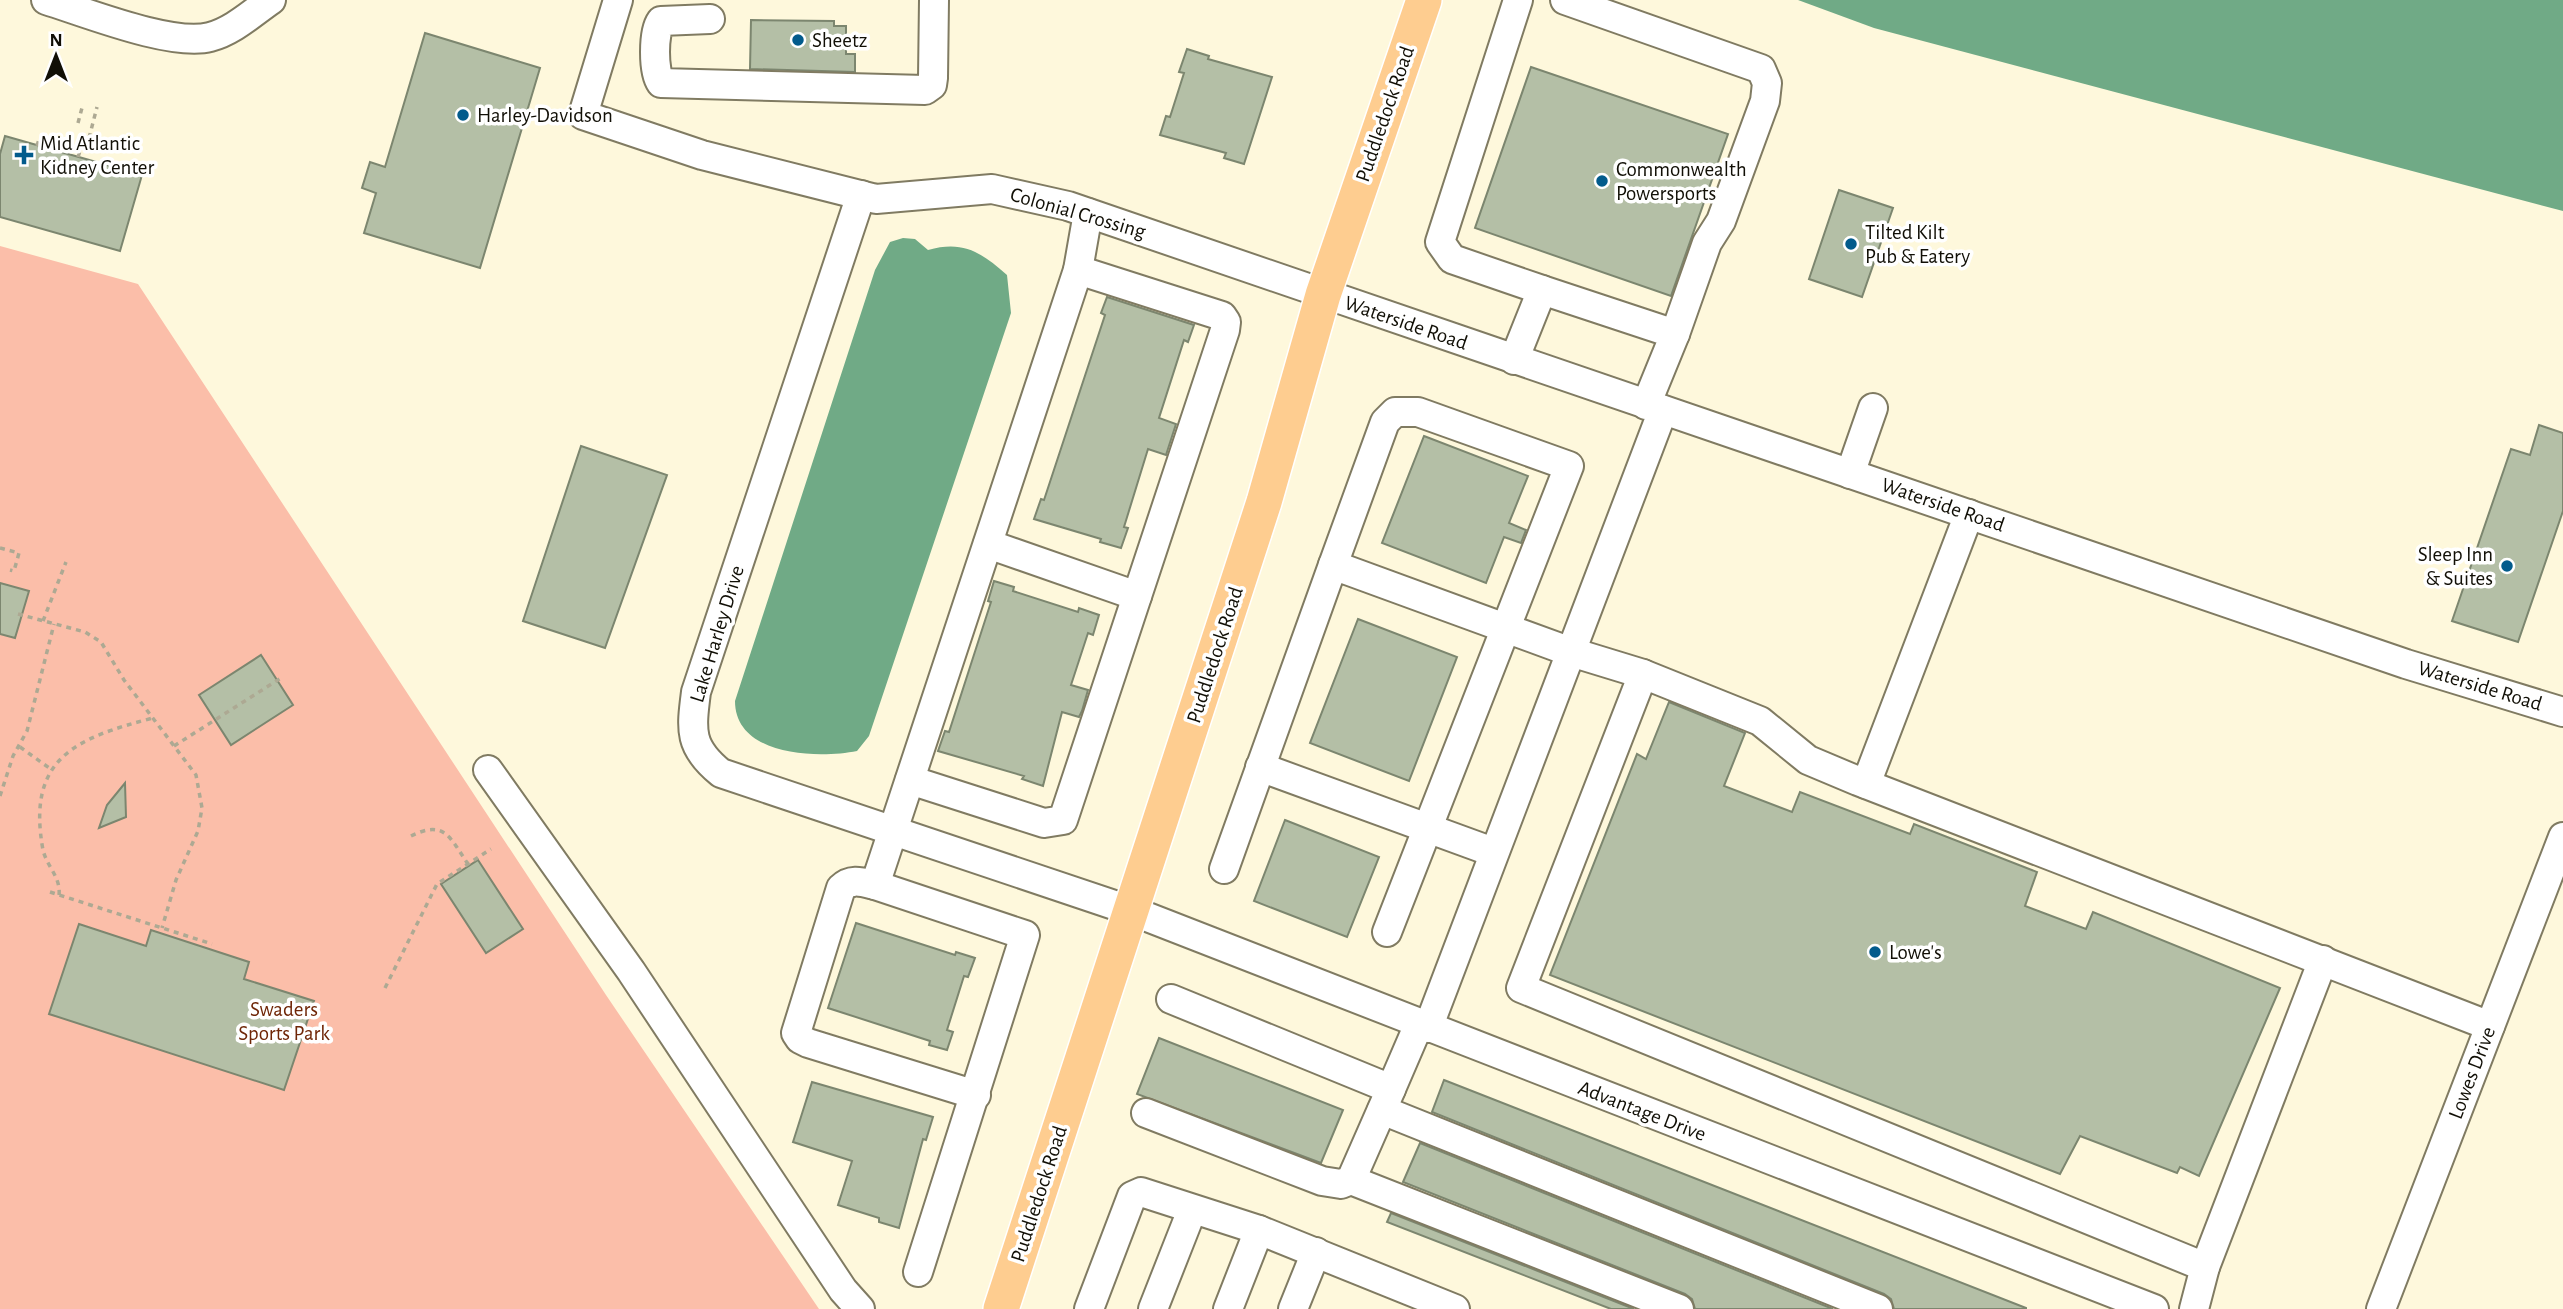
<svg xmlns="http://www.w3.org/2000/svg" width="2563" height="1309" viewBox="0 0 2563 1309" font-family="'Alegreya Sans',sans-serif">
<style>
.green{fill:#fbbea9}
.water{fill:#70aa86}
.building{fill:#b4bfa6;stroke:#7c866f;stroke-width:2}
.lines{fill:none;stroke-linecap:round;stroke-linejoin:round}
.minor-casing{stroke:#807b62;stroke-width:32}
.major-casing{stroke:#fff;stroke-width:38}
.path{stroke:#ada993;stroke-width:3.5;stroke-dasharray:5 5;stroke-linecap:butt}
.minor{stroke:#fff;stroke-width:28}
.major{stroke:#fecd90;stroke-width:35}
.poi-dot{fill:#025b8c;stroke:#fff;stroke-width:2.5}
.labels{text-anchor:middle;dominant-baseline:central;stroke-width:7;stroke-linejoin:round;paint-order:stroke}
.poi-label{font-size:21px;fill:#110f06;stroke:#fff;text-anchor:start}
.street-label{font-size:21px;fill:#110f06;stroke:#fff}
.park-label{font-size:21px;fill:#6f2607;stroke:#fff}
</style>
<rect width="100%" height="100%" fill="#fef8dc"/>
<polygon class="green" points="0,246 138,284 606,995 819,1309 0,1309"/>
<g class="water">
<polygon points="1798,0 2563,0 2563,211 1874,28"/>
<path d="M903 238 915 239 928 250C963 240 981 252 1007 275L1011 313 869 736 857 751C817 759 735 756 735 701L875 270 890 242Z"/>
</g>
<g class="building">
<polygon points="751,20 834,21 834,26 846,26 846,54 855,54 855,72 750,69"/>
<polygon points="425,33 540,68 480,268 364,233 376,193 362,188 370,162 385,167"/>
<polygon points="1187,49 1209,56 1208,59 1272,77 1244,164 1224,158 1226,153 1160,135 1166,116 1170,117 1184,73 1179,72"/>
<polygon points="1531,67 1728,134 1671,296 1475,228"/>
<polygon points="5,136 142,175 120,251 0,217 0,154"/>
<polygon points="1839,190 1893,208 1862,297 1809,279"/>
<polygon points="1107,297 1194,325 1188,342 1184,340 1159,418 1176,424 1166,455 1148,449 1124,527 1128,528 1121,548 1100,542 1101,539 1034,519 1041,499 1044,500 1105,315 1101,313"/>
<polygon points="2539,425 2563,433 2563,511 2518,642 2452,621 2511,449 2530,455"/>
<polygon points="1424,436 1528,476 1509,523 1526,530 1521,543 1504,537 1486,583 1382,543"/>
<polygon points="581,446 667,475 605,648 523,621"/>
<polygon points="994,581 1014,587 1013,591 1078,612 1079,608 1099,615 1093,635 1088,633 1071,685 1088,690 1082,711 1079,717 1062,712 1043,786 1022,779 1024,776 938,751 945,731 949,732 991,602 988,601"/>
<polygon points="0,583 29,591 15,638 0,634"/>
<polygon points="1358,619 1457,657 1409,781 1310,743"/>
<polygon points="261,655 293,705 231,745 199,695"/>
<polygon points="1669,702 1745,733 1724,786 1792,812 1800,792 1910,834 1914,824 2037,872 2025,906 2086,929 2093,912 2280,988 2199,1176 2180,1167 2177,1173 2080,1136 2060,1174 1550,975 1637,754 1646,759"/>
<polygon points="125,783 126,817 99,828 107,805"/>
<polygon points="1285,820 1379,857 1347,937 1254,901"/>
<polygon points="478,860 523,929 486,953 441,884"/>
<polygon points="856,923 955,955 956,952 975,958 968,977 964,976 947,1030 953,1032 947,1050 929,1045 930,1041 828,1008"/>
<polygon points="79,924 146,946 151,930 249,962 244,979 314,1001 284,1090 49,1014"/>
<polygon points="1159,1038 1343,1110 1321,1163 1137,1094"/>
<polygon points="1444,1080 2026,1308 2026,1309 1894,1309 1891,1299 1884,1294 1432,1112"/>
<polygon points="812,1082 933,1117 926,1140 923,1139 899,1228 879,1222 879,1218 838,1205 852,1161 793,1142"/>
<polygon points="1420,1143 1833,1309 1695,1309 1692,1299 1685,1294 1403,1182"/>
<polygon points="1391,1213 1634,1309 1611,1309 1387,1222"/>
</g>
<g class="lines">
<g class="minor-casing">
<g id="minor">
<path d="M46 0C85 12 172 47 210 37 233 31 252 13 271 0"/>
<polyline points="618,0 583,115 702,155 876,199 992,189 1068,206 2406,664 2563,712"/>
<polyline points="1518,0 1440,242 1452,259 1542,290"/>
<polyline points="1565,0 1761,69 1767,83 1765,101 1721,221 1707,243 1675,334"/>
<path d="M710 19 661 21C653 32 653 72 661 83L925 90 932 85 933 78 934 0"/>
<path d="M861 195 696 692C691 731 689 747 721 773L1132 911 2154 1309"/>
<polyline points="1514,360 1542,290 1675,334 1646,405"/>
<polyline points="1850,474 1873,408"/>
<polyline points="988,544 1137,596"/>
<polyline points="1333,565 1385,422 1395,412 1418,412 1569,466 1387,932"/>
<polyline points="1643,674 1521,988 2205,1267 2194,1309"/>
<polyline points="1260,767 1493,852"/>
<polyline points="488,770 631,971 843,1290 860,1309"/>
<polyline points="910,780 1044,823 1063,820 1225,330 1226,322 1222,316 1078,270"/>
<polyline points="1866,784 1969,514"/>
<polyline points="1224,869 1333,565 1571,652 1643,674 1760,721 1808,760 1858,781 2490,1026"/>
<polyline points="875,885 1025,935 918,1272"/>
<polyline points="1171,999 1391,1089 1419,1024"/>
<polyline points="1428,1028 1663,410"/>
<path d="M976 1095 808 1043 800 1039 796 1033 841 888C851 878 862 882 875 885L1078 270 1088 213"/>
<polyline points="1382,1110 1878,1309"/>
<polyline points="1146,1113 1322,1181 1341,1184 1351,1180 1391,1089"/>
<polyline points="1351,1180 1679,1309"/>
<polyline points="2205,1267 2323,960"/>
<polyline points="1089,1309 1132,1196 1141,1192 1259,1230 1455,1309"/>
<polyline points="1153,1309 1192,1210"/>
<polyline points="1228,1309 1259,1230"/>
<polyline points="1293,1309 1316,1252"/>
<polyline points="2381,1309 2563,837"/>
</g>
</g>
<g class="major-casing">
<polyline id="major" points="1001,1309 1264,502 1323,295 1424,0"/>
</g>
<g class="path">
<polyline points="78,123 83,104"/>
<polyline points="89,138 97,107"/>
<polyline points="37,146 39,139"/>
<polyline points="55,150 57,144"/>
<polyline points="78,157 80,151"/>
<polyline points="102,164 104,157"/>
<polyline points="126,170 128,164"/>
<polyline points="0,548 19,553 14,571 10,570"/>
<polyline points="18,614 85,632 101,642 124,680 196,775 202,808 198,831 176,880 162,928"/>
<polyline points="43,621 66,562"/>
<polyline points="174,746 281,678"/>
<polyline points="20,747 52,770"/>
<polyline points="0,796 13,756 27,731 54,624"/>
<path d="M411 836C445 819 450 838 468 864"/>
<polyline points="50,892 212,944"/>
<path d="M59 895C61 877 47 867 43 850 26 758 76 738 153 718"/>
<polyline points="385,988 437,884 491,849"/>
</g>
<use href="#minor" class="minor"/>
<use href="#major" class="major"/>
</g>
<g class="poi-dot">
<circle cx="798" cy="40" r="7"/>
<circle cx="463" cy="115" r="7"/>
<path d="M20.5 144.5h7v7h7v7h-7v7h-7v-7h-7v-7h7z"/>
<circle cx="1602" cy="181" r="7"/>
<circle cx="1851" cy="244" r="7"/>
<circle cx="2507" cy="566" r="7"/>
<circle cx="1875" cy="952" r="7"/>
</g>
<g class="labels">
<g class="poi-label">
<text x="812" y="40">Sheetz</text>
<text x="477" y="115">Harley-Davidson</text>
<text x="40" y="143">Mid Atlantic<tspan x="40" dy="24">Kidney Center</tspan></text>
<text x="1616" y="169">Commonwealth<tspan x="1616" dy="24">Powersports</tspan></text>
<text x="1865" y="232">Tilted Kilt<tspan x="1865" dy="24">Pub &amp; Eatery</tspan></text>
<text x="2493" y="554" text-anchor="end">Sleep Inn<tspan x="2493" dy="24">&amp; Suites</tspan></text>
<text x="1889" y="952">Lowe's</text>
</g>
<g class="street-label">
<text transform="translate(1385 114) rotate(-71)">Puddledock Road</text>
<text transform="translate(1078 213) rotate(16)">Colonial Crossing</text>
<text transform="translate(1406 323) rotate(19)">Waterside Road</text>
<text transform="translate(1943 505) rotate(19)">Waterside Road</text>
<text transform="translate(717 634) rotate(-73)">Lake Harley Drive</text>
<text transform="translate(1215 655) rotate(-72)">Puddledock Road</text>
<text transform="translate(2480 686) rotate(17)">Waterside Road</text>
<text transform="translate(2472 1073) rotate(-69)">Lowes Drive</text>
<text transform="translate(1642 1111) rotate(21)">Advantage Drive</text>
<text transform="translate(1039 1194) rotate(-72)">Puddledock Road</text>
</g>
<g class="park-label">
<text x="284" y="1009">Swaders<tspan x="284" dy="24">Sports Park</tspan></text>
</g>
</g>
<g transform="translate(56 56)" stroke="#ffffff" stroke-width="5" paint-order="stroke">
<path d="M0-5L12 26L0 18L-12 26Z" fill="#110f06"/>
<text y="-10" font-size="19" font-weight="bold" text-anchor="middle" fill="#110f06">N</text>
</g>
</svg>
